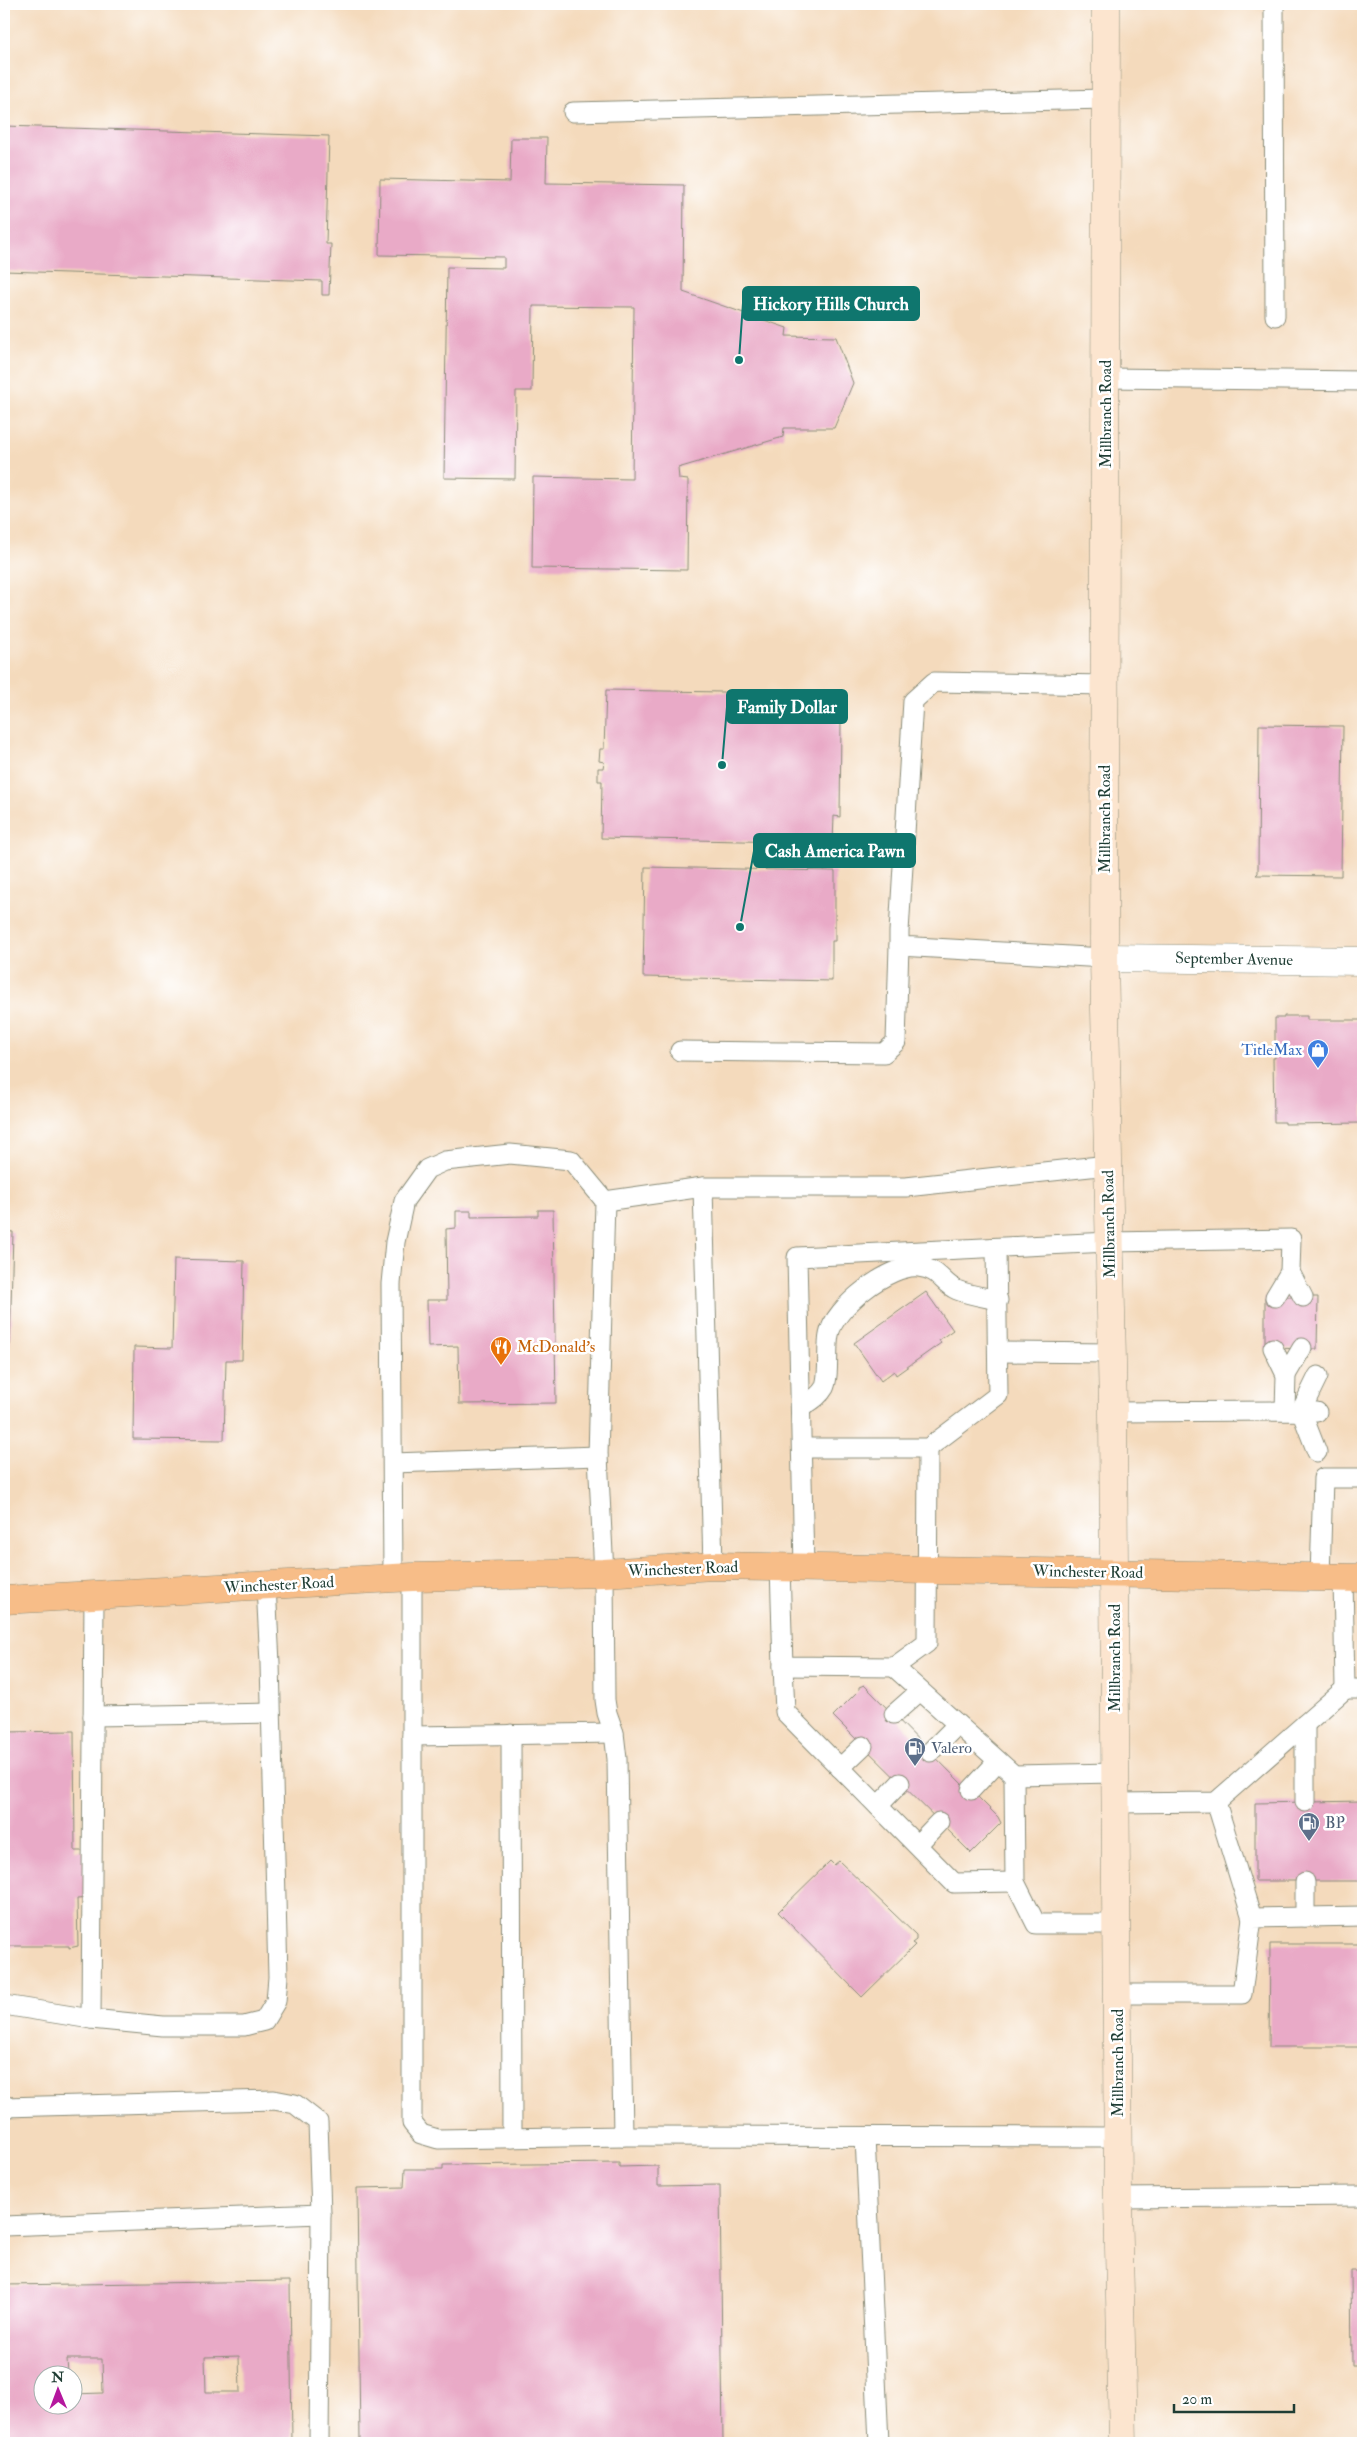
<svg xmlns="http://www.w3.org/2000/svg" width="1367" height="2447" viewBox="0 0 1367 2447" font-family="'IM FELL Double Pica',serif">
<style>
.building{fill:#e9aac7;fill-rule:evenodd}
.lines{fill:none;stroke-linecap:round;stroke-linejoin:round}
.lane-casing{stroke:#8a8c78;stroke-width:21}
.street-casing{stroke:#8a8c78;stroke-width:29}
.secondary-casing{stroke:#8a8c78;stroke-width:29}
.primary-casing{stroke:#8a8c78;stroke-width:29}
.lane{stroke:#fff;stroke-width:19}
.street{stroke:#fff;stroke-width:28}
.secondary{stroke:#fce5cf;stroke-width:28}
.primary{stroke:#f7bd88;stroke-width:28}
.labels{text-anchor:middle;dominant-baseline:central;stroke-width:5;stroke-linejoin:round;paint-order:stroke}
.street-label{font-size:16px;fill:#1f3d34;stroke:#fff}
.shop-label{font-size:16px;fill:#366cbe;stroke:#fff;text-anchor:end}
.food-label{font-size:16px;fill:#c56008;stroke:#fff;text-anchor:start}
.service-label{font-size:16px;fill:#4e5e75;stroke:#fff;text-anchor:start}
.leader{fill:none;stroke:#0f766e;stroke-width:2}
.callout-dot{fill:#0f766e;stroke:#fff;stroke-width:2}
.callout{fill:#0f766e;stroke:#0f766e;stroke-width:2}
.callout-label{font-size:18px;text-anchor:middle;font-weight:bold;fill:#fff}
</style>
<rect width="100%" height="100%" fill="#fff"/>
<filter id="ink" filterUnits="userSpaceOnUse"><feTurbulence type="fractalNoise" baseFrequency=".02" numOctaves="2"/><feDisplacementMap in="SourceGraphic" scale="10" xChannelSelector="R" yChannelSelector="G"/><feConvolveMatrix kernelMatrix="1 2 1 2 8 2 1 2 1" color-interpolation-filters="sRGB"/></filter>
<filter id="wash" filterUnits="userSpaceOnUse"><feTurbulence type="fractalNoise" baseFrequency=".0096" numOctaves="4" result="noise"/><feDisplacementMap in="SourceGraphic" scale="20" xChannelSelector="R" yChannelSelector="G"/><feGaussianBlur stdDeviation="1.12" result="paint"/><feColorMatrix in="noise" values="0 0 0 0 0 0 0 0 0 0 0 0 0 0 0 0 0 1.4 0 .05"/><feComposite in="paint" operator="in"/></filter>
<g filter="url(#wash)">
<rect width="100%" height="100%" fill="#f4dabc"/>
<g id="blocks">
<g class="building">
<rect x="4" y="38" width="2" height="56"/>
<polygon points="4,126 329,136 326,244 331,244 329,295 322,295 322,281 4,271"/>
<polygon points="511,138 547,138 546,183 684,185 683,292 787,328 786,336 836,337 853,383 834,428 784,428 783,437 678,468 679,479 688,480 687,570 532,568 533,477 632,479 634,307 533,306 532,391 516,391 515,479 444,478 447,267 504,268 504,257 379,255 380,179 510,182"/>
<polygon points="606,690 837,694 837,723 841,723 840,817 834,816 833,843 601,838 602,781 598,781 598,768 603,768 604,762 599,761 600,749 604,749"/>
<polygon points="1259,725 1343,726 1341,876 1256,875 1258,873"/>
<polygon points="645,867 835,871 835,941 832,941 832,981 643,977"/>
<polygon points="1284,1016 1307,1016 1307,1020 1363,1020 1363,1123 1285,1124 1285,1122 1274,1122 1273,1058 1275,1058 1275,1018 1284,1018"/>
<polygon points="538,1210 553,1210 556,1403 459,1404 458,1346 428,1347 427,1300 447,1300 446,1229 456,1228 456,1211 471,1211 471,1217 538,1216"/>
<polygon points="4,1231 13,1232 10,1345 4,1345"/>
<polygon points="174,1259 244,1261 242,1360 226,1360 224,1440 133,1439 134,1347 172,1348"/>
<polygon points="926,1292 953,1330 939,1340 941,1343 896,1375 894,1371 881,1381 854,1343"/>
<polygon points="1265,1297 1318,1297 1317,1349 1265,1348"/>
<polygon points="864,1685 963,1785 965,1784 998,1817 1001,1823 971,1853 833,1716 859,1690 859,1687"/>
<polygon points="74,1731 75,1851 87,1851 88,1898 77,1899 78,1946 69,1948 69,1946 5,1946 4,1732"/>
<polygon points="1363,1801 1363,1881 1255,1881 1255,1803"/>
<polygon points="830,1861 834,1865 839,1861 916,1935 916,1940 912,1943 915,1945 862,1997 778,1912"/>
<polygon points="1270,1944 1363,1944 1363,2047 1269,2047"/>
<polygon points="619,2163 619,2167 658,2166 658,2186 720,2185 723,2443 360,2443 357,2188 404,2187 405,2169 443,2169 443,2165"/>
<polygon points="1351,2271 1363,2271 1363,2382 1358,2382 1360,2365 1352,2365"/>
<path d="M290 2281 292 2443H4V2285ZM239 2356 240 2392H206L205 2357ZM67 2359H102L103 2393 72 2394V2404H42V2374H68Z"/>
</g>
</g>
</g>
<g filter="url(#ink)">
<use href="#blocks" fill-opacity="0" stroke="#8a8c78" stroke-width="1"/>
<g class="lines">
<g class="lane-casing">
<g id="lane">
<polyline points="1274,4 1275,316"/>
<polyline points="573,112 1106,99"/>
<polyline points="1106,378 1363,381"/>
<polyline points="1104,958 899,946 899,932 913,701 934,682 1105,685"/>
<polyline points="680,1051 884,1053 896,1042 899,946"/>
<polyline points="703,1187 713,1566"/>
<polyline points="605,1201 703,1187 906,1187 1108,1165"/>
<polyline points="1275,1297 1290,1272 1303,1297"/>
<polyline points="1273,1348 1286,1375 1285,1410"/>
<polyline points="999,1352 1112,1353"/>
<polyline points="1286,1375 1302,1348"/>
<path d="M801 1408C809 1402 819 1397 824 1388 830 1376 826 1349 829 1335 833 1308 891 1263 919 1267 941 1270 941 1283 957 1290 969 1295 984 1297 998 1300"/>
<polyline points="1113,1412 1301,1411 1317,1452"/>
<polyline points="1317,1412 1301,1411 1318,1376"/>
<polyline points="802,1448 928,1448 998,1395 996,1248"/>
<polyline points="393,1463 598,1456"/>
<polyline points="780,1567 783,1666 894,1667 927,1643 928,1448"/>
<polyline points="804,1567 797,1257 1109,1242 1291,1239 1290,1272"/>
<polyline points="412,1577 412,2123 421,2134 438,2139 623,2136 1118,2137"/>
<polyline points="1320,1577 1323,1478 1363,1478"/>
<polyline points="1343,1577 1345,1689 1363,1689"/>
<polyline points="393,1578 391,1284 395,1242 404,1201 427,1169 445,1161 510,1154 571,1160 605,1201 598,1456 604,1573 605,1700 607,1713 614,1733 617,1759 623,2136"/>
<polyline points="783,1666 785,1712 954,1883 1015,1882"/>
<polyline points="894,1667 1014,1775 1115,1773"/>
<polyline points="894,1714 920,1691"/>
<polyline points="93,1716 271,1713"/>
<polyline points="1305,1724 1305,1802"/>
<polyline points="511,1734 512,2138"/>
<polyline points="412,1736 614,1733"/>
<polyline points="930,1752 957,1725"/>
<polyline points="840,1768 863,1746"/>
<polyline points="1014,1775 1015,1882 1036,1924 1117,1924"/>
<polyline points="971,1790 998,1761"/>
<polyline points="1216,1802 1252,1918"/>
<polyline points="1116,1803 1216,1802 1345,1689"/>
<polyline points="878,1806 900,1783"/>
<polyline points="917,1845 939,1822"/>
<polyline points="1305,1882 1305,1917"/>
<polyline points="1117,1994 1242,1994 1252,1918 1363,1916"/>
<polyline points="4,2005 91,2019 94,1595"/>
<polyline points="91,2019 163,2026 244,2026 264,2021 276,2001 278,1977 270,1663 266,1586"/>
<polyline points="4,2107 274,2100 295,2104 318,2122 321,2214 319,2443"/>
<polyline points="865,2137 879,2443"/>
<polyline points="1118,2198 1363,2196"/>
<polyline points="4,2226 321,2214"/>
</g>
</g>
<g class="street-casing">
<polyline id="street" points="1104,958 1363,961"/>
</g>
<g class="secondary-casing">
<polyline id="secondary" points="1106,4 1104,958 1113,1412 1118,2198 1123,2443"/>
</g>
<g class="primary-casing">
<polyline id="primary" points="4,1600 412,1577 604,1573 713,1566 1363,1578"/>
</g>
<use href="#lane" class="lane"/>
<use href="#street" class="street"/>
<use href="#secondary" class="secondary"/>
<use href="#primary" class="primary"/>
</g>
</g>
<defs>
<g id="shop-pin" transform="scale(1.125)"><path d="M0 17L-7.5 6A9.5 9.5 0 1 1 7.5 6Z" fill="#3f7fe0" stroke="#fff"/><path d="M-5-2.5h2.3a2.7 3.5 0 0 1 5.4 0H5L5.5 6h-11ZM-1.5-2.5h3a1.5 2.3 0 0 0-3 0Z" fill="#fff"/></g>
<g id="restaurant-pin" transform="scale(1.125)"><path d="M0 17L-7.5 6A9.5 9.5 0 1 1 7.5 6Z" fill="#e8710a" stroke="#fff"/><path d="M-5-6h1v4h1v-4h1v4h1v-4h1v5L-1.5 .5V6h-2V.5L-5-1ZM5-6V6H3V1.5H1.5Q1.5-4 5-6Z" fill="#fff"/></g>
<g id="fuel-pin" transform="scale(1.125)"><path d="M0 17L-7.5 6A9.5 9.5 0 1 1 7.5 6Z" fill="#5c6f8a" stroke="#fff"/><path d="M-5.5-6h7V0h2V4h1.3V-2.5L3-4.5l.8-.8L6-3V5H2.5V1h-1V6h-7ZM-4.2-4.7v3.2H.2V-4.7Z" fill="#fff"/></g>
</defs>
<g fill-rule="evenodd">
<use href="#shop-pin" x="1318" y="1050"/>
<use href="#restaurant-pin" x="501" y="1347"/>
<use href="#fuel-pin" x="915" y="1748"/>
<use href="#fuel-pin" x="1309" y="1823"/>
</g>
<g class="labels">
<g class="street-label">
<text transform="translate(1106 414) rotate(-90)">Millbranch Road</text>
<text transform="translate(1105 819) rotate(-90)">Millbranch Road</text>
<text transform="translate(1234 959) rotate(1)">September Avenue</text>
<text transform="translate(1109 1224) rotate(-91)">Millbranch Road</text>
<text transform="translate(683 1569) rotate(-2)">Winchester Road</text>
<text transform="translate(1088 1572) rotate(1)">Winchester Road</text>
<text transform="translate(279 1585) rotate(-3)">Winchester Road</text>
<text transform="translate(1115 1658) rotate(-90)">Millbranch Road</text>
<text transform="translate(1118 2063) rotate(-90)">Millbranch Road</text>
</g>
<g class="shop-label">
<text x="1302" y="1050">TitleMax</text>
</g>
<g class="food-label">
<text x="517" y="1347">McDonald's</text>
</g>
<g class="service-label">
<text x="931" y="1748">Valero</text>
<text x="1325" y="1823">BP</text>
</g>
</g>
<path class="leader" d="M739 360L743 303M722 765L727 707M740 927L754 851"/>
<g class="callout-dot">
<circle cx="739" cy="360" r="5"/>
<circle cx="722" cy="765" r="5"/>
<circle cx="740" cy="927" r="5"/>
</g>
<g class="callout">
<rect x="743" y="287" width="176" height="33" rx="5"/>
<rect x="727" y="690" width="120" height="33" rx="5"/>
<rect x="754" y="834" width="161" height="33" rx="5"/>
</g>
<g class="callout-label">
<text x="831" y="310">Hickory Hills Church</text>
<text x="787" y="713">Family Dollar</text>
<text x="835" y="857">Cash America Pawn</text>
</g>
<rect width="1367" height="2447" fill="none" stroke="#fff" stroke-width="20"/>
<g transform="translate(58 2390) rotate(359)"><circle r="24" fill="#ffffff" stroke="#a5b1ae"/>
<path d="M0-4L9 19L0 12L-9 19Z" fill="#b5179e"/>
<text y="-8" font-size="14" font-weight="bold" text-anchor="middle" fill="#1f3d34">N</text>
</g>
<path d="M1174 2404v8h120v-8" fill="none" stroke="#1f3d34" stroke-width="2.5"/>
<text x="1182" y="2404" font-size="15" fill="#1f3d34" stroke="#ffffff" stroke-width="4" paint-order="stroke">20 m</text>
</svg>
